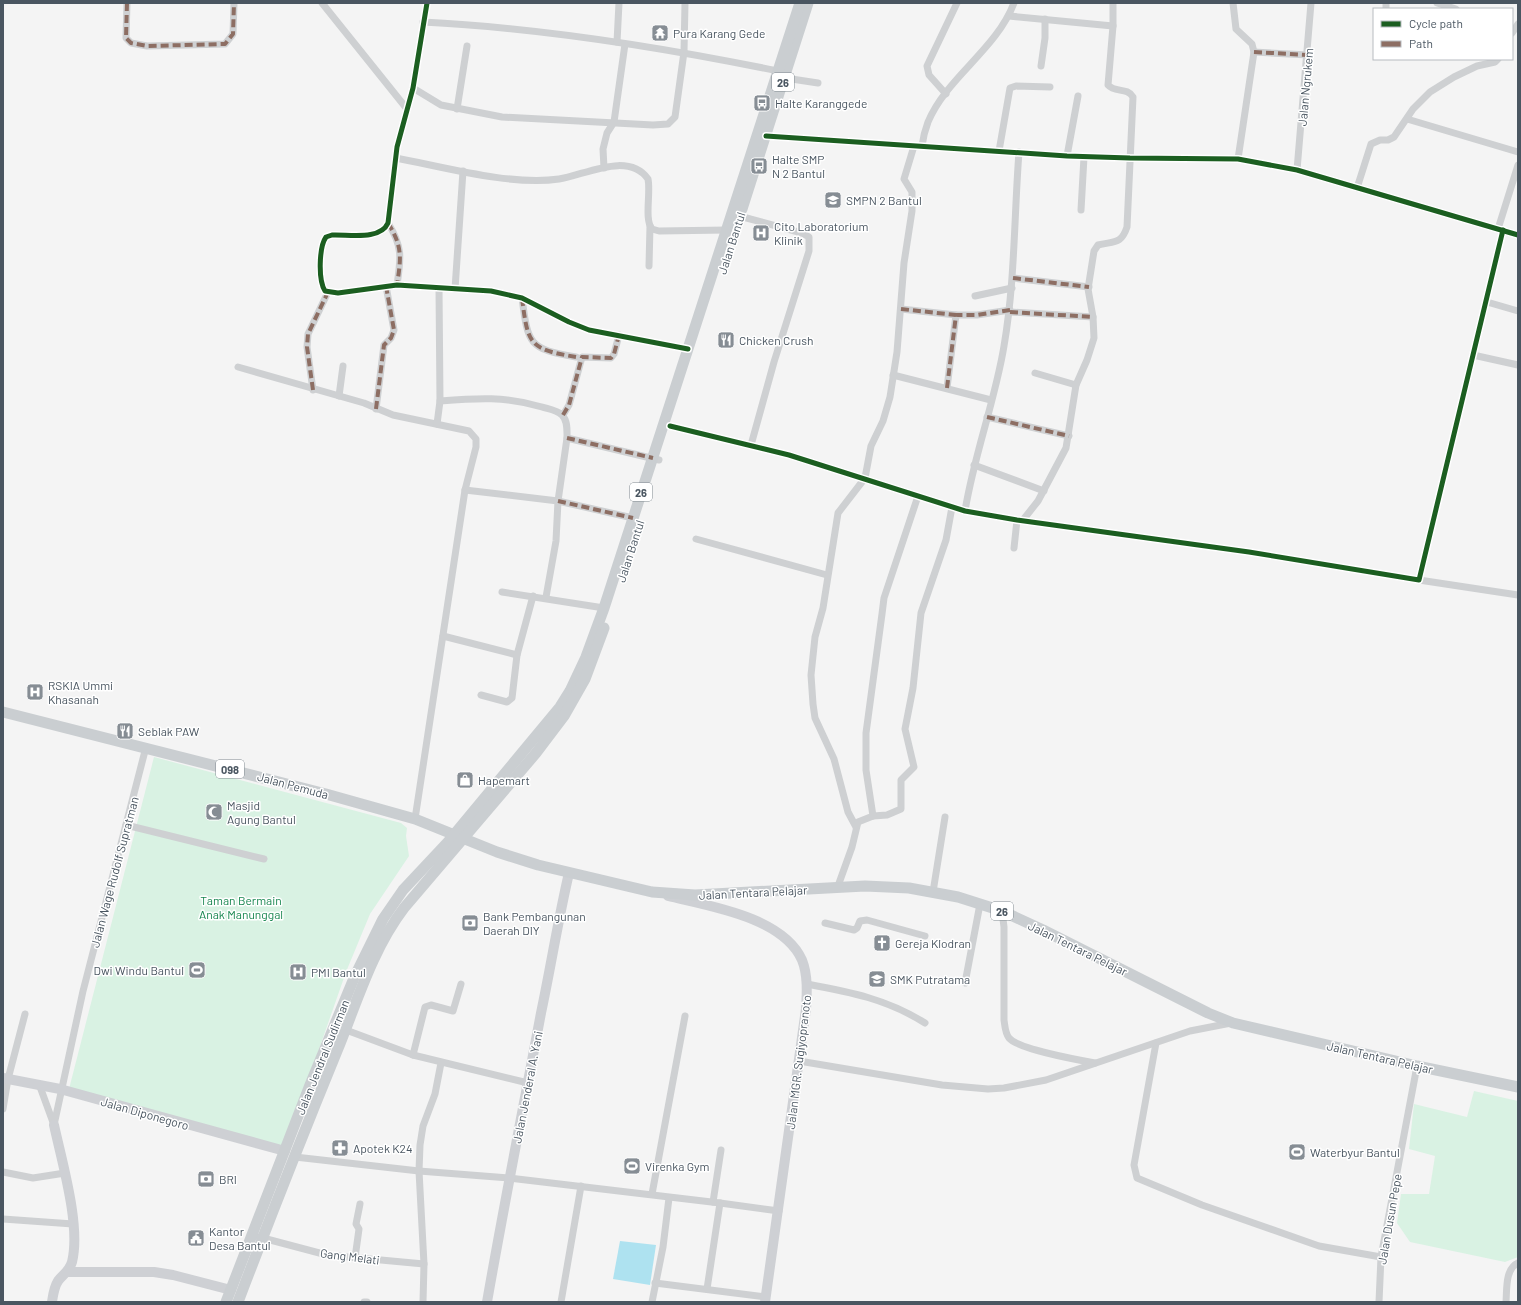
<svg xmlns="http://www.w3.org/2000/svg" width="1521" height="1305" viewBox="0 0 1521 1305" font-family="Barlow,sans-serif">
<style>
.green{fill:#d9f2e3}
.water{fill:#aee2f0}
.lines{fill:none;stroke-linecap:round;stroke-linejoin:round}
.street{stroke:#ced0d2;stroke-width:7}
.secondary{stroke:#ced0d4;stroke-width:10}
.primary{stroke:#caced1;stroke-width:11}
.quiet{stroke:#8d6e63;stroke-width:4;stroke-dasharray:8 4;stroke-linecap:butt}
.cycleway-casing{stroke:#fff;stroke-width:8}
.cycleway{stroke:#1b5e20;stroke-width:5}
.labels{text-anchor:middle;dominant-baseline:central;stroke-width:3;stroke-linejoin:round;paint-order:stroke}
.shield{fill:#fff;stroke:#808990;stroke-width:1}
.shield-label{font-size:11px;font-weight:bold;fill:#4a5661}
.poi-label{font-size:12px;fill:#4a5661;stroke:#fff;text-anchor:start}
.street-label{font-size:12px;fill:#4a5661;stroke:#fff}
.park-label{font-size:12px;fill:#17864f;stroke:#fff}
</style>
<rect width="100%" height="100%" fill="#f4f4f4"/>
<g class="green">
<polygon points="154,757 401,823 407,828 406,836 409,856 370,914 346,972 284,1149 69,1089"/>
<polygon points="1474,1091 1518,1101 1518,1257 1505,1262 1410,1242 1397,1223 1401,1194 1429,1194 1435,1156 1409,1149 1414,1104 1467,1117"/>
</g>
<polygon class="water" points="620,1241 656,1245 650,1285 613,1279"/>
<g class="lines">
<g class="street">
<polyline points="127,3 126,38 131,43 147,46 225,44 233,34 234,3"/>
<polyline points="322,3 407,109"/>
<path d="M427 3 413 88 397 147 388 223C380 241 348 234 332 235L326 237C319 247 318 280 325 291L338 293 397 285 491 291 522 298 569 322 589 330 688 349"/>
<polyline points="1233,3 1236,29 1252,44 1254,52 1238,159"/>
<polyline points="1437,3 1456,9"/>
<polyline points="1386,9 1386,3"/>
<polyline points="1009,16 1113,26"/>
<path d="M423 22C543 28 661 47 778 71"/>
<polyline points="1512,33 1518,24"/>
<polyline points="617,42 619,3"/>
<polyline points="1254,52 1308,55"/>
<polyline points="1041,66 1045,38 1045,19"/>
<polyline points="785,78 818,83"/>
<polyline points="413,88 441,105 502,117 653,125 668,124 675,117 684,52 685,3"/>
<polyline points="946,94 929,75 927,66 957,3"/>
<polyline points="457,109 467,46"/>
<polyline points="1407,119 1518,152"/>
<polyline points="766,136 1067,156 1130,158 1238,159 1297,170 1518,235"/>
<path d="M922 146C923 138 925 130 928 122 947 77 996 50 1014 3"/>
<polyline points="999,151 1010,88 1016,86 1050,87"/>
<polyline points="1067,156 1078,96"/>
<path d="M396 158C444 167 511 186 559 179 585 175 628 151 648 179 651 193 644 219 652 229L659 231 727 230"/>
<polyline points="604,168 603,149 607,133 614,122 625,44"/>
<polyline points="1297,170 1311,3"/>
<polyline points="1357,188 1371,144 1380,140 1388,140 1394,137 1413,109 1430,92 1454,77 1477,66 1495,62 1498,59"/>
<polyline points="1081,210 1084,157"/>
<polyline points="739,216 802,233 809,237 809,251 774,362 751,445"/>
<path d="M388 223C403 247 401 258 397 285"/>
<polyline points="1498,229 1518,165"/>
<polyline points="649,266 650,226"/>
<polyline points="1013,278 1089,287"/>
<polyline points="455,289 463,171"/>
<polyline points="975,296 1012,288"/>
<path d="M522 298C528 345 529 349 576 357"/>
<polyline points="1487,302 1518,311"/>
<polyline points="901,309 956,315"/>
<polyline points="1010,312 1093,317"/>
<polyline points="1473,355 1518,365"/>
<polyline points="238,367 364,403 393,415 469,431 476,439 476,447 465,490 415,819"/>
<polyline points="1035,373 1076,385"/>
<polyline points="893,375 991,400"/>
<polyline points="947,388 956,315 977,315 1010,310"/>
<polyline points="313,390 307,347 308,334 328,292"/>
<polyline points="339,396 343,366"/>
<path d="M440 401C477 398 506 396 542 407 548 409 557 410 562 415 568 421 567 431 567 438L558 501 556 541 546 597"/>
<polyline points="376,409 384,345 391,338 394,330 386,286"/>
<polyline points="563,415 569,405 582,357 611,358 614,354 619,335"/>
<polyline points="987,417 1069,436"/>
<polyline points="437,424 440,401 439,288"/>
<polyline points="670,426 789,455 965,511 1017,520 1249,552 1419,580 1503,230"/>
<polyline points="567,438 659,460"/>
<polyline points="974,465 1044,491"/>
<polyline points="465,490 558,501 633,518"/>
<path d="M965 511C974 455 995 401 1004 346 1015 282 1014 217 1019 152"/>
<path d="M1023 520 1038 501 1066 448 1076 385 1087 360 1094 338 1093 317 1088 289 1094 251 1098 245C1114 241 1121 245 1127 227L1133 97C1127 87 1115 93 1108 85L1113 26V3"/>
<polyline points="696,539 827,575"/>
<polyline points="1014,548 1017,520"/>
<polyline points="1419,580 1518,595"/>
<polyline points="502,592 604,608"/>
<polyline points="443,636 517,655"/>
<polyline points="481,695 507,702 512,698 517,655 533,596"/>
<polyline points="873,816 887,815 901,809 901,780 914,767 905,729 913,688 921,613 946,540 952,507"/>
<polyline points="126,825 264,859"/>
<polyline points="856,827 848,812 834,759 815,718 813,704 811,675 815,637 823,608 838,513 865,478 871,446 883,421 890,397 897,352 904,263 912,211 912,192 904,179 914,146"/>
<polyline points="838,886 852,847 858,822 873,816 866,770 866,733 882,614 884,598 918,496"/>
<polyline points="933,892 945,817"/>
<path d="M1002 911 1004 927V1020C1005 1026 1005 1033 1009 1038 1018 1049 1078 1060 1095 1063"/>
<polyline points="825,923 854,930 857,928 860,921 867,920 925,936"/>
<polyline points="965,983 980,904"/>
<path d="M807 984C850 992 887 999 925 1023"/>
<polyline points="346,1030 413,1055 528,1083"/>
<polyline points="1156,1043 1134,1165 1137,1178 1202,1205 1319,1246 1381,1257"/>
<polyline points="413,1055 425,1007 431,1005 453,1011 461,984"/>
<polyline points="799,1061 942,1085 988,1089 1004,1088 1046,1080 1190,1031 1231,1023"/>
<polyline points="39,1084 54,1125"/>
<polyline points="3,1109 8,1079 25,1014"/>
<polyline points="54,1125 83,991 146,747"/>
<polyline points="295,1157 419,1171 509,1178 720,1203 779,1211"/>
<polyline points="3,1172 33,1178 65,1173"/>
<polyline points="652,1194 685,1016"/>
<polyline points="713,1202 721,1150"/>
<polyline points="3,1219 73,1224"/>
<polyline points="259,1237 327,1255 424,1264"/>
<polyline points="355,1258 359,1229 356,1224 360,1204"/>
<polyline points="655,1283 766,1297"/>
<polyline points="707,1289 720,1203"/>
<polyline points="364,1302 367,1302"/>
<polyline points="423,1302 424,1264 419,1171 420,1145 423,1126 435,1094 441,1063"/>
<polyline points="561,1302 581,1186"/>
<polyline points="652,1302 663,1247 669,1198"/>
<polyline points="1379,1302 1381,1257 1417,1066"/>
<path d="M1506 1302C1507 1289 1505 1269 1518 1263"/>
</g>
<g class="secondary">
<path d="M668 896C709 906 783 917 802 960 808 975 807 993 806 1009L765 1302"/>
<polyline points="3,1078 60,1089 285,1151"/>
<polyline points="68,1272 154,1272 173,1275 231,1290"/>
<path d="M52 1302C53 1295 54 1287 58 1281 63 1274 69 1272 72 1262 81 1226 62 1162 54 1125"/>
<path d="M487 1302C504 1205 523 1109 541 1013 551 966 558 920 569 873"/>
</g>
<g class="primary">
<polyline points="742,209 808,3"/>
<polyline points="3,712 326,794 415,819 497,852 538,865 652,892 695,895 865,886 909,888 958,897 1002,911 1043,930 1208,1013 1233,1023 1417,1066 1518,1087"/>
<polyline points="226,1302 310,1085 354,978 383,919 403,890 448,842 560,707 570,691 586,657 604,608 800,3"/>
<path d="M238 1302C270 1218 303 1134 337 1051 357 1002 372 950 404 908L536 753 564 716 585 679 604 628"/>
</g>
<g class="quiet">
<polyline points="127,3 126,38 131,43 147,46 225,44 233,34 234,3"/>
<polyline points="1254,52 1308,55"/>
<path d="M388 223C403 247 401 258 397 285"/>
<polyline points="1013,278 1089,287"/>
<path d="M522 298C528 345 529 349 576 357"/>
<polyline points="901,309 956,315"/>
<polyline points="1010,312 1093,317"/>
<polyline points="947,388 956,315 977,315 1010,310"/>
<polyline points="313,390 307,347 308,334 328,292"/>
<polyline points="376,409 384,345 391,338 394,330 386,286"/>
<polyline points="563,415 569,405 582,357 611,358 614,354 619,335"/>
<polyline points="987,417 1069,436"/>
<polyline points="567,438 653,458"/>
<polyline points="558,501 633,518"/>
</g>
<g class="cycleway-casing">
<g id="cycleway">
<path d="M427 3 413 88 397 147 388 223C380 241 348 234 332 235L326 237C319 247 318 280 325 291L338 293 397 285 491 291 522 298 569 322 589 330 688 349"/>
<polyline points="766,136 1067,156 1130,158 1238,159 1297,170 1518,235"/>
<polyline points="670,426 789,455 965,511 1017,520 1249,552 1419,580 1503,230"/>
</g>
</g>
<use href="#cycleway" class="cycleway"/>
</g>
<defs>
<g id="temple-square" transform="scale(0.9)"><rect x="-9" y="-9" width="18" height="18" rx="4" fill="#868d94" stroke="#fff"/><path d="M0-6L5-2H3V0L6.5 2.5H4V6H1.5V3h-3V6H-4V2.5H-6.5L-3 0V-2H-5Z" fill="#fff"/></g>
<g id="bus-square" transform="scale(0.9)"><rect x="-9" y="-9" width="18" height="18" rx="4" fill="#868d94" stroke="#fff"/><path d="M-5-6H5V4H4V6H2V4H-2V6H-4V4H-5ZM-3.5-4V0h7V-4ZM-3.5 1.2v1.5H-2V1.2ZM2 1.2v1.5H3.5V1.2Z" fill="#fff"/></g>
<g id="school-square" transform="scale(0.9)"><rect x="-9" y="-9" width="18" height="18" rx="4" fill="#868d94" stroke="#fff"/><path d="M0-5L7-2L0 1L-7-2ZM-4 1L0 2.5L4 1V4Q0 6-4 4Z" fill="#fff"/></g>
<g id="hospital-square" transform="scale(0.9)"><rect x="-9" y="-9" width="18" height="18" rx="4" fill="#868d94" stroke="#fff"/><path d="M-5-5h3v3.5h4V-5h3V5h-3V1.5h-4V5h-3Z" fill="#fff"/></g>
<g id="restaurant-square" transform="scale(0.9)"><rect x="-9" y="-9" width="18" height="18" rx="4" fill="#868d94" stroke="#fff"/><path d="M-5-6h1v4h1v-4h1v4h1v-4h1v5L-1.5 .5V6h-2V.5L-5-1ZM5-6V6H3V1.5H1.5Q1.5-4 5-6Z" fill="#fff"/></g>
<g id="shop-square" transform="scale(0.9)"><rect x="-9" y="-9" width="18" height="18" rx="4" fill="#868d94" stroke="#fff"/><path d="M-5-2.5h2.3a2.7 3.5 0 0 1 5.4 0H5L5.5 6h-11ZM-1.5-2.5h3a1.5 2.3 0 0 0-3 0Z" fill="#fff"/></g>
<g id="mosque-square" transform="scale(0.9)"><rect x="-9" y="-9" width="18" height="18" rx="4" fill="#868d94" stroke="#fff"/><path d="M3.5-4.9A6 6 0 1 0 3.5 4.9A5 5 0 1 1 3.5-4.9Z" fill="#fff"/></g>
<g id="bank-square" transform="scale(0.9)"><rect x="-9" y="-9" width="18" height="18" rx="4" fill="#868d94" stroke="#fff"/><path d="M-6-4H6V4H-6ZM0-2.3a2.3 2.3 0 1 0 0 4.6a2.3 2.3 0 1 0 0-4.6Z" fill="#fff"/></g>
<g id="church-square" transform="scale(0.9)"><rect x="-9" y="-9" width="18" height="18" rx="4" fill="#868d94" stroke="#fff"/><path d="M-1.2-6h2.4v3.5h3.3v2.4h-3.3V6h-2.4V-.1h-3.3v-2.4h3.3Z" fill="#fff"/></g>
<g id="stadium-square" transform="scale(0.9)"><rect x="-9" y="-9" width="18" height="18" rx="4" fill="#868d94" stroke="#fff"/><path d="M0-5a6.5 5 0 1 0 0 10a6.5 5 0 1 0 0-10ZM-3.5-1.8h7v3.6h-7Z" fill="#fff"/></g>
<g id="pharmacy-square" transform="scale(0.9)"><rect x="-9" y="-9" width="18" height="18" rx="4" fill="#868d94" stroke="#fff"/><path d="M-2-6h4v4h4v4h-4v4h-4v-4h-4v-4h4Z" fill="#fff"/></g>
<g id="civic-square" transform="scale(0.9)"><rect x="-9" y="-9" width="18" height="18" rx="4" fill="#868d94" stroke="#fff"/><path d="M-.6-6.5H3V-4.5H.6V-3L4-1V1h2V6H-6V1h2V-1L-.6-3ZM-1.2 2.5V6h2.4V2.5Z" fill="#fff"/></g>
</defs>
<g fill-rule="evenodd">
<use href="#temple-square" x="660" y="33"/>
<use href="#bus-square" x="762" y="103"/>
<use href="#bus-square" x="759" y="166"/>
<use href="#school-square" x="833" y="200"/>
<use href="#hospital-square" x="761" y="233"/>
<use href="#restaurant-square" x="726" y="340"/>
<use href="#hospital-square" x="35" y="692"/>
<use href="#restaurant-square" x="125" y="731"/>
<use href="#shop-square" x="465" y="780"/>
<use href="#mosque-square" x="214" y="812"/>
<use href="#bank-square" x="470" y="923"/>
<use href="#church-square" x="882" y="943"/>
<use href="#stadium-square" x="197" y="970"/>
<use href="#hospital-square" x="298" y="972"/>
<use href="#school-square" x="877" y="979"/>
<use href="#pharmacy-square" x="340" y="1148"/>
<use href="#stadium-square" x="1297" y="1152"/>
<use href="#stadium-square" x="632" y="1166"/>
<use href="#bank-square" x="206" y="1179"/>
<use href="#civic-square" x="196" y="1238"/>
</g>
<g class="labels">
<g class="shield">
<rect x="772" y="73" width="22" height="18" rx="3"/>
<rect x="630" y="483" width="22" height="18" rx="3"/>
<rect x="216" y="760" width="28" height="18" rx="3"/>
<rect x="991" y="902" width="22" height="18" rx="3"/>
</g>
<g class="shield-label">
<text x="783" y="82">26</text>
<text x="641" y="492">26</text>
<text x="230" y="769">098</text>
<text x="1002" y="911">26</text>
</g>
<g class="poi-label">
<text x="673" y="33">Pura Karang Gede</text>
<text x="775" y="103">Halte Karanggede</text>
<text x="772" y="159">Halte SMP<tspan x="772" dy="14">N 2 Bantul</tspan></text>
<text x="846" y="200">SMPN 2 Bantul</text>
<text x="774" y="226">Cito Laboratorium<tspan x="774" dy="14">Klinik</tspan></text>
<text x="739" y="340">Chicken Crush</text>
<text x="48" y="685">RSKIA Ummi<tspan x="48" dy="14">Khasanah</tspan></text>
<text x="138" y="731">Seblak PAW</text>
<text x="478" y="780">Hapemart</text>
<text x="227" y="805">Masjid<tspan x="227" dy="14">Agung Bantul</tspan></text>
<text x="483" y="916">Bank Pembangunan<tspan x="483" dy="14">Daerah DIY</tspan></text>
<text x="895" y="943">Gereja Klodran</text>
<text x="184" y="970" text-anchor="end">Dwi Windu Bantul</text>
<text x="311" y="972">PMI Bantul</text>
<text x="890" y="979">SMK Putratama</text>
<text x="353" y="1148">Apotek K24</text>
<text x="1310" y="1152">Waterbyur Bantul</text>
<text x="645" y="1166">Virenka Gym</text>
<text x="219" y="1179">BRI</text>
<text x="209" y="1231">Kantor<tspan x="209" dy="14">Desa Bantul</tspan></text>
</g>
<g class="street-label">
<text transform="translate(1305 87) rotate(-85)">Jalan Ngrukem</text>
<text transform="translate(731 243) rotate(-72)">Jalan Bantul</text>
<text transform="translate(630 551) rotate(-72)">Jalan Bantul</text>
<text transform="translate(293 785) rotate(15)">Jalan Pemuda</text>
<text transform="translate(114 872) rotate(-75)">Jalan Wage Rudolf Supratman</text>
<text transform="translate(753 892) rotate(-3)">Jalan Tentara Pelajar</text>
<text transform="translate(1078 948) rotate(26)">Jalan Tentara Pelajar</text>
<text transform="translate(322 1057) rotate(-68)">Jalan Jendral Sudirman</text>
<text transform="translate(1380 1057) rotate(13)">Jalan Tentara Pelajar</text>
<text transform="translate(798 1062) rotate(-83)">Jalan MGR. Sugiyopranoto</text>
<text transform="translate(527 1087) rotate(-79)">Jalan Jenderal A. Yani</text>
<text transform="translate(145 1113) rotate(16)">Jalan Diponegoro</text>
<text transform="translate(1389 1219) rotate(-80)">Jalan Dusun Pepe</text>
<text transform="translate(350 1256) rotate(7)">Gang Melati</text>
</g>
<g class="park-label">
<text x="241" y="900">Taman Bermain<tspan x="241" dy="14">Anak Manunggal</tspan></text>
</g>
</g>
<rect width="1521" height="1305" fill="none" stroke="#4a5661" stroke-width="8"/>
<rect x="1373" y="8" width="140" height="52" fill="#ffffff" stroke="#b7bbc0"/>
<rect x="1381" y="21" width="20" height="6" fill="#1b5e20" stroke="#b7bbc0"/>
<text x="1409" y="28" font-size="12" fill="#4a5661">Cycle path</text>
<rect x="1381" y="41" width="20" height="6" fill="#8d6e63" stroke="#b7bbc0"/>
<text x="1409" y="48" font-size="12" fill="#4a5661">Path</text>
</svg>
